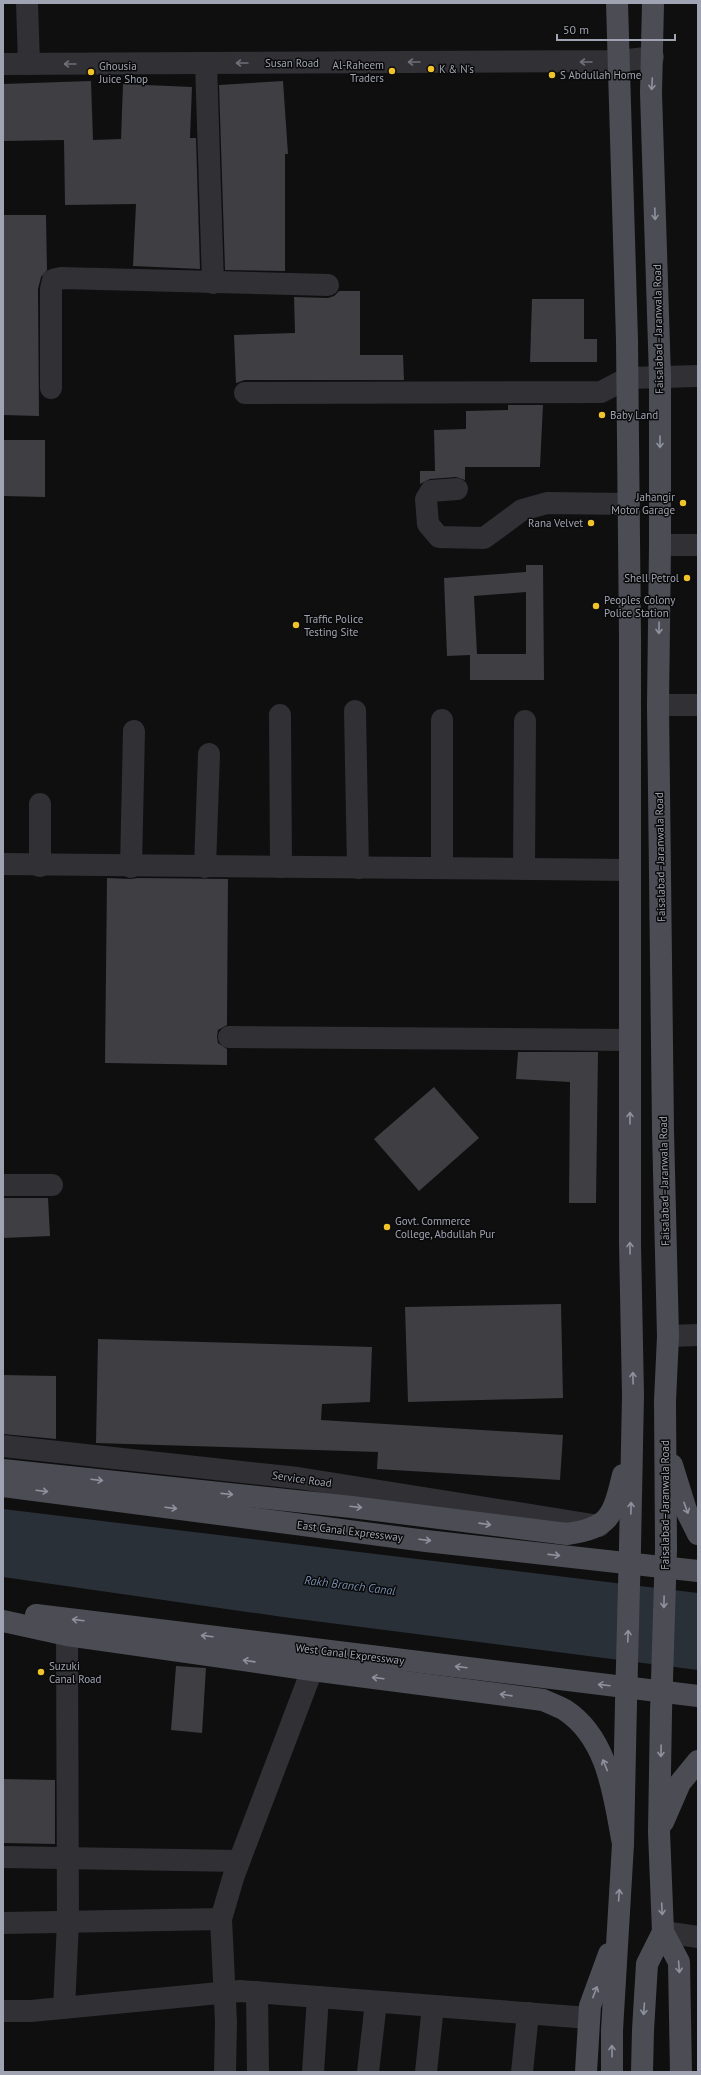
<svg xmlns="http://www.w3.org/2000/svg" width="701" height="2075" viewBox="0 0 701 2075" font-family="'PT Sans',sans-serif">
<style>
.water{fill:#293038}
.building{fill:#3e3e43;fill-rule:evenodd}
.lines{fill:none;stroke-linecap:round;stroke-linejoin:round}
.minor{stroke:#303035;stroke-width:22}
.major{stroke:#4c4d54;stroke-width:22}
.major-bridge{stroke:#4c4d54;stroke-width:22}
.oneway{stroke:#6e6f79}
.oneway2{stroke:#8f929e}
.poi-dot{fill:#efc329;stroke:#0a0a0b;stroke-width:1.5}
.labels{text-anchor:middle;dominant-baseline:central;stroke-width:3;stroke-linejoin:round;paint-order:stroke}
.street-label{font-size:11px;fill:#a0a3b1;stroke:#0a0a0b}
.poi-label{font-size:11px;fill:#a0a3b1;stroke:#0a0a0b;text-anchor:start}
.water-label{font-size:12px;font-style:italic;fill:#768dad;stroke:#0a0a0b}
</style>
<rect width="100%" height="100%" fill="#0f0f10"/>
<polygon class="water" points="3,1509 698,1593 698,1670 283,1617 3,1577"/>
<g class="building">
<polygon points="91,81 93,140 121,139 123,84 192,87 190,138 196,138 200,269 133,266 136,204 65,205 64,140 3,141 3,84"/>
<polygon points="283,81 288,154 285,154 285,271 225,270 219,85"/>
<polygon points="3,215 46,215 47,270 41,277 38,289 39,416 3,415"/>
<polygon points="339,291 360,291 360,355 403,355 404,380 245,380 236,383 234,335 295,333 294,297 328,298 334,296"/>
<polygon points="532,299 584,299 584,339 597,339 597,362 530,362"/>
<polygon points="508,405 543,405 540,467 465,467 465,480 456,477 430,479 420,484 420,471 435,471 434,430 466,429 466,411 508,410"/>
<polygon points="3,440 45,440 45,497 3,496"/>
<path d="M526 565H543L544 680H470V655L447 656 444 578 526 572ZM526 592V654H477L474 596Z"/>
<polygon points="107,878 131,879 137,878 228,879 227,1025 218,1030 217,1037 218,1043 227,1049 227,1065 105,1063"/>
<polygon points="518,1052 598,1052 596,1203 569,1203 570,1082 516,1079"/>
<polygon points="434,1087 479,1138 419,1191 374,1139"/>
<polygon points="3,1198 48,1198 50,1236 3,1238"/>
<polygon points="561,1304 563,1398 408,1402 405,1307"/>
<polygon points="98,1339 372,1347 370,1402 322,1404 321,1420 563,1435 560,1480 377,1469 378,1452 96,1443"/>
<polygon points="3,1375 56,1376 56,1439 3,1434"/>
<polygon points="176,1666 206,1668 202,1733 171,1730"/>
<polygon points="3,1779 55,1780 55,1844 3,1843"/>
</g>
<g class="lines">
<g class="minor">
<polyline points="27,3 29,64"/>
<polyline points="206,63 213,283"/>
<polyline points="3,64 620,61 653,57"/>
<polyline points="51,388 51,289 53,280 61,278 328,285"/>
<polyline points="245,393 601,392 628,378 698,376"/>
<polyline points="457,489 431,491 426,499 428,524 439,537 484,538 522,510 547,503 629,504"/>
<polyline points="660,545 698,545"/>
<polyline points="658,705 698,705"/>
<polyline points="355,711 358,868"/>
<polyline points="280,715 281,867"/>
<polyline points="3,864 630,870"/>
<polyline points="40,866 40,804"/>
<polyline points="131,867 134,731"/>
<polyline points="205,867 209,754"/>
<polyline points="442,868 442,720"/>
<polyline points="524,869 525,721"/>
<polyline points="229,1037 630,1040"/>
<polyline points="3,1185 52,1185"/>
<polyline points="668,1336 698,1335"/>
<polyline points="3,1446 298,1478 599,1526"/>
<polyline points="3,1857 239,1861"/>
<polyline points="221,1919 234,1875 312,1670"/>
<polyline points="3,1923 221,1919 226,2022 225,2072"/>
<polyline points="663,1932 698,1937"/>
<polyline points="257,1992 258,2072"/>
<polyline points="64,2008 68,1922 67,1635"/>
<polyline points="3,2011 31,2011 240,1991 589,2018"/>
<polyline points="313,2072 318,1997"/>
<polyline points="368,2072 376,2002"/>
<polyline points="426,2072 433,2006"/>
<polyline points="522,2072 528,2013"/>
</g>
<g class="major">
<polyline points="617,3 627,340 630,637 630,1243 633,1395 630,1547"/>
<polyline points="653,3 651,93 660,377 660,545 658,705 663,1130 668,1336 665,1401 666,1549"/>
<polyline points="672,1465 686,1510 698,1534"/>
<path d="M3 1470 352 1507 567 1534C611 1528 613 1515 623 1475"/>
<polyline points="3,1486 426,1541 698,1571"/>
<polyline points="36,1615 698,1696"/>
<path d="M3 1621 67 1635 312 1670 543 1700C550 1703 558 1706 565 1710 609 1739 614 1797 623 1844"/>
<polyline points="663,1822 680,1783 698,1761"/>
<polyline points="663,1932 679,1962 681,2072"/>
<polyline points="586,2072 590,2006 609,1954"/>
<polyline points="612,2072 612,2030 623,1844 626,1703"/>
<polyline points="642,2072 643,2030 647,1964 663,1932 659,1832 661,1712"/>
</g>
<g class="major-bridge">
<polyline points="626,1703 630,1547"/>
<polyline points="661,1712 666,1549"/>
</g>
</g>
<defs><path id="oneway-shaft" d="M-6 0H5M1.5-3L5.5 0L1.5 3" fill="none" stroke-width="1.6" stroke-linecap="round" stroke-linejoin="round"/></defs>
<g class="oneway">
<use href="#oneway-shaft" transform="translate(414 62) rotate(180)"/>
<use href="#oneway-shaft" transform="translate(586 62) rotate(180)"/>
<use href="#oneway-shaft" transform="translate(242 63) rotate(180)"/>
<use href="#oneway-shaft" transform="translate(70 64) rotate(180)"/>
</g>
<g class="oneway2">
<use href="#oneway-shaft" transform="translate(652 84) rotate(93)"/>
<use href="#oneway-shaft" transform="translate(655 214) rotate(88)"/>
<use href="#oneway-shaft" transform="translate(660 442) rotate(90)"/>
<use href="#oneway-shaft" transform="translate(659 628) rotate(91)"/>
<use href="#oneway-shaft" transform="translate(630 1118) rotate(-90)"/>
<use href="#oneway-shaft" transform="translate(630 1248) rotate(-91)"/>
<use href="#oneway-shaft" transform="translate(633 1378) rotate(-91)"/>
<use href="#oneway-shaft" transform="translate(97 1480) rotate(7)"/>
<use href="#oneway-shaft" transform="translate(42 1491) rotate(7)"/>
<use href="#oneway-shaft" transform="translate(227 1494) rotate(6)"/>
<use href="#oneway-shaft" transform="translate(356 1507) rotate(7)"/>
<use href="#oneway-shaft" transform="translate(171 1508) rotate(7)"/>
<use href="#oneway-shaft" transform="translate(631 1508) rotate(-89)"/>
<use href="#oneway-shaft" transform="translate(686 1508) rotate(70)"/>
<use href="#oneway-shaft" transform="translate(485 1524) rotate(8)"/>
<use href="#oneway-shaft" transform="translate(425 1540) rotate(7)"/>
<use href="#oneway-shaft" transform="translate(554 1555) rotate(6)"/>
<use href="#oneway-shaft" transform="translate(664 1602) rotate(91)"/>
<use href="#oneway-shaft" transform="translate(78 1620) rotate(-173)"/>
<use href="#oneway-shaft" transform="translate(207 1636) rotate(-173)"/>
<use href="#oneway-shaft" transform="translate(628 1636) rotate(-88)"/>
<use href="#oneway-shaft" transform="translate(249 1661) rotate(-172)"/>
<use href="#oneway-shaft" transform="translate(461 1667) rotate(-173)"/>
<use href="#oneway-shaft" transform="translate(378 1678) rotate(-173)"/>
<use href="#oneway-shaft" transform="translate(604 1685) rotate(-173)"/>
<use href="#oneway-shaft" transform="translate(506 1695) rotate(-172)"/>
<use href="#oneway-shaft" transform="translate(661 1751) rotate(91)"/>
<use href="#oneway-shaft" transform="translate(605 1765) rotate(-112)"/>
<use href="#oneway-shaft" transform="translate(619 1895) rotate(-86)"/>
<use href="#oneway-shaft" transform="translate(662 1909) rotate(87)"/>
<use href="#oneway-shaft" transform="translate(679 1967) rotate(86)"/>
<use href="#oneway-shaft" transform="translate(595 1992) rotate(-69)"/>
<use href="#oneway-shaft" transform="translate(644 2009) rotate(94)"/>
<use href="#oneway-shaft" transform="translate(612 2051) rotate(-91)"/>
</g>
<g class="poi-dot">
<circle cx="431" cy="69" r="4"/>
<circle cx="392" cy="71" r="4"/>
<circle cx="91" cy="72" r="4"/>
<circle cx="552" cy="75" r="4"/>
<circle cx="602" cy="415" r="4"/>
<circle cx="683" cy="503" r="4"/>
<circle cx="591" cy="523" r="4"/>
<circle cx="687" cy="578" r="4"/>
<circle cx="596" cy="606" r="4"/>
<circle cx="296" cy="625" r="4"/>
<circle cx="387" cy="1227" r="4"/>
<circle cx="41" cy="1672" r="4"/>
</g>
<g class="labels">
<g class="street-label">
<text x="292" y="63">Susan Road</text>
<text transform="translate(658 329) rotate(-91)">Faisalabad–Jaranwala Road</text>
<text transform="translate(660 857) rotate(-91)">Faisalabad–Jaranwala Road</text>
<text transform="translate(664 1181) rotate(-91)">Faisalabad–Jaranwala Road</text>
<text transform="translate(302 1479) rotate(8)">Service Road</text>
<text transform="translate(665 1505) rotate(-90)">Faisalabad–Jaranwala Road</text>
<text transform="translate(350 1531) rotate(7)">East Canal Expressway</text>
<text transform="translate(350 1654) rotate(7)">West Canal Expressway</text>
</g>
<g class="poi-label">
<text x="384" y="65" text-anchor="end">Al-Raheem<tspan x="384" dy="13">Traders</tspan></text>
<text x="99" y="66">Ghousia<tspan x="99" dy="13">Juice Shop</tspan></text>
<text x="439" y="69">K &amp; N's</text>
<text x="560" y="75">S Abdullah Home</text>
<text x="610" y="415">Baby Land</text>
<text x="675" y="497" text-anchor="end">Jahangir<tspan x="675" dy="13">Motor Garage</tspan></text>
<text x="583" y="523" text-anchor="end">Rana Velvet</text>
<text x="679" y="578" text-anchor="end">Shell Petrol</text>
<text x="604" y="600">Peoples Colony<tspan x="604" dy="13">Police Station</tspan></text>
<text x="304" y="619">Traffic Police<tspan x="304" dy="13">Testing Site</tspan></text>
<text x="395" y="1221">Govt. Commerce<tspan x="395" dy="13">College, Abdullah Pur</tspan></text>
<text x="49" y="1666">Suzuki<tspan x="49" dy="13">Canal Road</tspan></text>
</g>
<g class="water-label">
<text transform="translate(350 1585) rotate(7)">Rakh Branch Canal</text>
</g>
</g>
<rect width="701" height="2075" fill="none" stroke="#a0a3b1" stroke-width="8"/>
<path d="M557 34v6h118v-6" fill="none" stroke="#a0a3b1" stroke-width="2"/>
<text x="563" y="34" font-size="12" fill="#a0a3b1" stroke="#0a0a0b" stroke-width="3" paint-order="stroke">50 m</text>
</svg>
